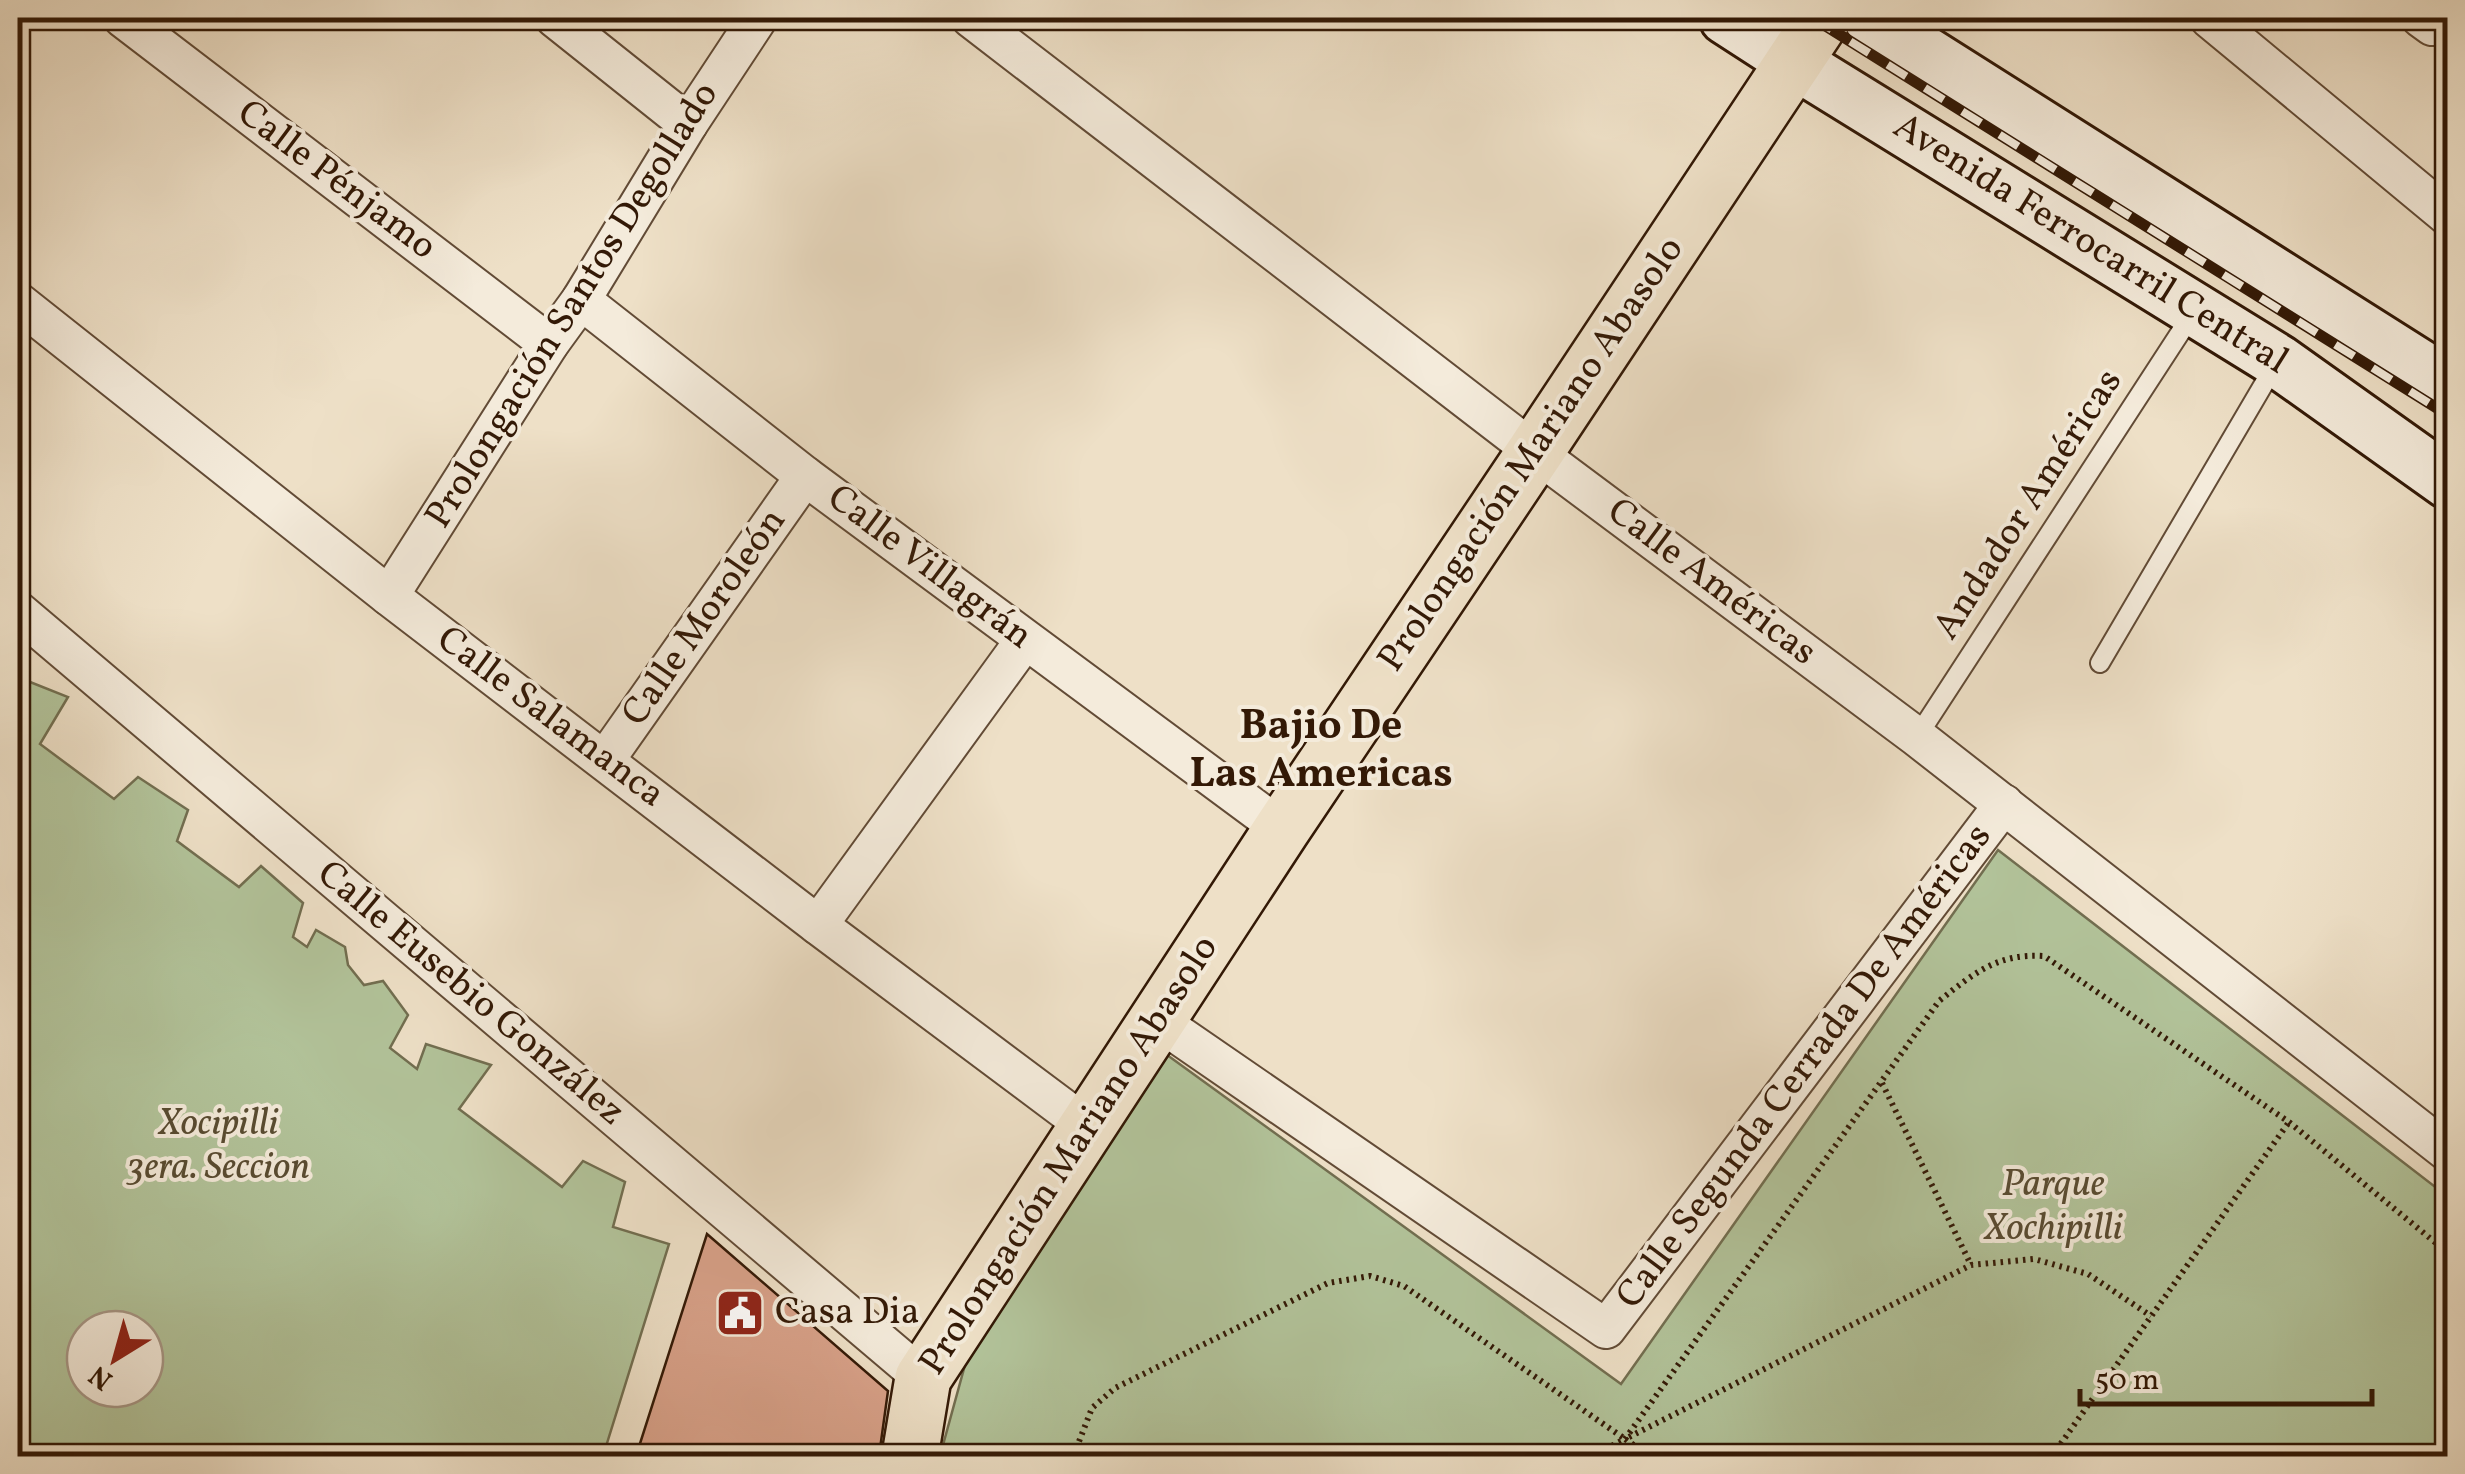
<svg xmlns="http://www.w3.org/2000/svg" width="2465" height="1474" viewBox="0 0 2465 1474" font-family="Vollkorn,serif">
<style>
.green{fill:#b2c39a;stroke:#726e50;stroke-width:2.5;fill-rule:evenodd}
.building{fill:#d8a189;stroke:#331906;stroke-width:2.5}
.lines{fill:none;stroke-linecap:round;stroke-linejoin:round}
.service-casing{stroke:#624b36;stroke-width:22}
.minor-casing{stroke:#624b36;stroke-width:42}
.secondary-casing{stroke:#331906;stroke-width:58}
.primary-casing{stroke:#331906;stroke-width:60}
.path{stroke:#331906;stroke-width:6;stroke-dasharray:2.5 5;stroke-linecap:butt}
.service{stroke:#f4ebdb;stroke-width:18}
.minor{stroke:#f4ebdb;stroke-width:38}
.secondary{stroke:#f4ebdb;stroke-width:52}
.primary{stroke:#eee0c7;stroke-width:55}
.rail-casing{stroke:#331906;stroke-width:11}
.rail{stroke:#f4ebdb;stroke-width:8;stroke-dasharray:22;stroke-linecap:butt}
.labels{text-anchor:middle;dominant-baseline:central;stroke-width:8;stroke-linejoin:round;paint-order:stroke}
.street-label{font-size:38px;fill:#331906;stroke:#f4ebdb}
.park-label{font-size:38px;font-style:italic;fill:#594c32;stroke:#f4ebdb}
.poi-label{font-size:38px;fill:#331906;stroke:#f4ebdb;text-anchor:start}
.quarter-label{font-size:42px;font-weight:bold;fill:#331906;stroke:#f4ebdb}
</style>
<rect width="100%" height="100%" fill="#eee0c7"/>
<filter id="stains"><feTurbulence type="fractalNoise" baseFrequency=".002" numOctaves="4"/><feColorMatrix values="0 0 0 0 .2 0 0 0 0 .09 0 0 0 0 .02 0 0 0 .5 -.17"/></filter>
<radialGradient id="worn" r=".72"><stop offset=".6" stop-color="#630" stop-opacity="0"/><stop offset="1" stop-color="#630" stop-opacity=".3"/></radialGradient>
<g class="green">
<path d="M25 680 68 697 40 744 114 799 138 777 188 810 177 841 239 887 261 866 303 903 293 937 307 947 316 930 345 947 348 965 364 985 383 981 408 1015 390 1048 417 1069 426 1044 491 1065 459 1109 562 1187 583 1161 625 1182 613 1227 669 1244 603 1456H18V689ZM85 1329H145V1389H85Z"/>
<polygon points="1998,850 2447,1196 2447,1456 940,1456 965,1365 989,1312 1163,1052 1621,1384"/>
</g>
<polygon class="building" points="707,1234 888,1391 879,1456 636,1456"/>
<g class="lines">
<g class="service-casing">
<g id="service">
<polyline points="2100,663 2275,365"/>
<polyline points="1917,737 2193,313"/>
</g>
</g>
<g class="minor-casing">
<g id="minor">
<polyline points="123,18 549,344"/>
<polyline points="555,18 688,124"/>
<polyline points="971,18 1535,452 1917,737 2448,1152"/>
<polyline points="2209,18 2448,216"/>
<polyline points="2421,18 2432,26"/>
<polyline points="581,300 805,476 1282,829"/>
<polyline points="18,302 389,596 818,925 1088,1127"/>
<polyline points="389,596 549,344 581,300 688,124 758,18"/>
<polyline points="18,611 923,1378"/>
<polyline points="605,760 805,476"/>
<polyline points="818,925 1025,640"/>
<polyline points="1157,1020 1606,1329 2004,804"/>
</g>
</g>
<g class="secondary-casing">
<g id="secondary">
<polyline points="1726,18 1794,62 2278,361 2448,482"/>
<polyline points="1870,18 2448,384"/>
</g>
</g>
<g class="primary-casing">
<polyline id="primary" points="910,1456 923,1378 1282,829 1535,452 1823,18"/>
</g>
<g class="path">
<polyline points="1882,1083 1971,1265"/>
<polyline points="1629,1437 1971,1265 2034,1259 2088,1274 2151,1316"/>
<path d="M1625 1439 1939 1001C1974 973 1998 953 2044 956L2289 1122 2448 1253"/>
<polyline points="1076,1456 1078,1444 1092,1408 1115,1388 1328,1283 1370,1276 1404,1286 1625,1439"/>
<polyline points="1592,1456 1625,1439 1649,1456"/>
<polyline points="2052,1456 2289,1122"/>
</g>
<use href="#service" class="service"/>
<use href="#minor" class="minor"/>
<use href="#secondary" class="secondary"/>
<use href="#primary" class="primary"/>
<g class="rail-casing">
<polyline id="rail" points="1813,18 2448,415"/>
</g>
<use href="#rail" class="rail"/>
</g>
<defs>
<g id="civic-square" transform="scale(2.5)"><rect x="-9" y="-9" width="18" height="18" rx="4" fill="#8f2418" stroke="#f4ebdb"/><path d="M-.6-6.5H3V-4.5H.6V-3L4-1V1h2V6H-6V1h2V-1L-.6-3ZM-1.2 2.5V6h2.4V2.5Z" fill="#fff"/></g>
</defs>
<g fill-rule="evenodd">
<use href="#civic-square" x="740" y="1313"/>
</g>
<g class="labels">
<g class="street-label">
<text transform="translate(336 181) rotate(37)">Calle Pénjamo</text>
<text transform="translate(2090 245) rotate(32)">Avenida Ferrocarril Central</text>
<text transform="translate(573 306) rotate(-58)">Prolongación Santos Degollado</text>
<text transform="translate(1532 455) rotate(-56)">Prolongación Mariano Abasolo</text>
<text transform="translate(2029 505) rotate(-57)">Andador Américas</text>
<text transform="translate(929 568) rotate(37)">Calle Villagrán</text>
<text transform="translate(1711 583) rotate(37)">Calle Américas</text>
<text transform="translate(705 618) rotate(-55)">Calle Moroleón</text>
<text transform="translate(550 718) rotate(37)">Calle Salamanca</text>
<text transform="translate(470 994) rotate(40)">Calle Eusebio González</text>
<text transform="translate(1805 1067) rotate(-53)">Calle Segunda Cerrada De Américas</text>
<text transform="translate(1070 1156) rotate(-57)">Prolongación Mariano Abasolo</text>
</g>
<g class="park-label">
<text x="218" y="1124">Xocipilli<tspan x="218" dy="44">3era. Seccion</tspan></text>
<text x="2053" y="1185">Parque<tspan x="2053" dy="44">Xochipilli</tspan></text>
</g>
<g class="poi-label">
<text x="775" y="1313">Casa Dia</text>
</g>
<g class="quarter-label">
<text x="1321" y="727">Bajio De<tspan x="1321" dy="48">Las Americas</tspan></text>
</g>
</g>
<rect width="2465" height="1474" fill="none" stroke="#eee0c7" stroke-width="60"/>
<rect x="20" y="20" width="2425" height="1434" fill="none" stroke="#331906" stroke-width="5"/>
<rect x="30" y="30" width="2405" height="1414" fill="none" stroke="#331906" stroke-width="2.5"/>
<g transform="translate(115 1359) rotate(217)"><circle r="48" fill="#f4ebdb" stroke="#a79786" stroke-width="2.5"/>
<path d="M0-8L18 38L0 25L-18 38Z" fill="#8f2418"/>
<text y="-15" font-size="28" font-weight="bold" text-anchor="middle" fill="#331906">N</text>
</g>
<path d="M2080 1389v15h292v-15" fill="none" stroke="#331906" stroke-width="5"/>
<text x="2095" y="1389" font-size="30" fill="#331906" stroke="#f4ebdb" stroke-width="8" paint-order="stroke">50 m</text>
<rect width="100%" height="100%" filter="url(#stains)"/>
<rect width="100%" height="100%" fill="url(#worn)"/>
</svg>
